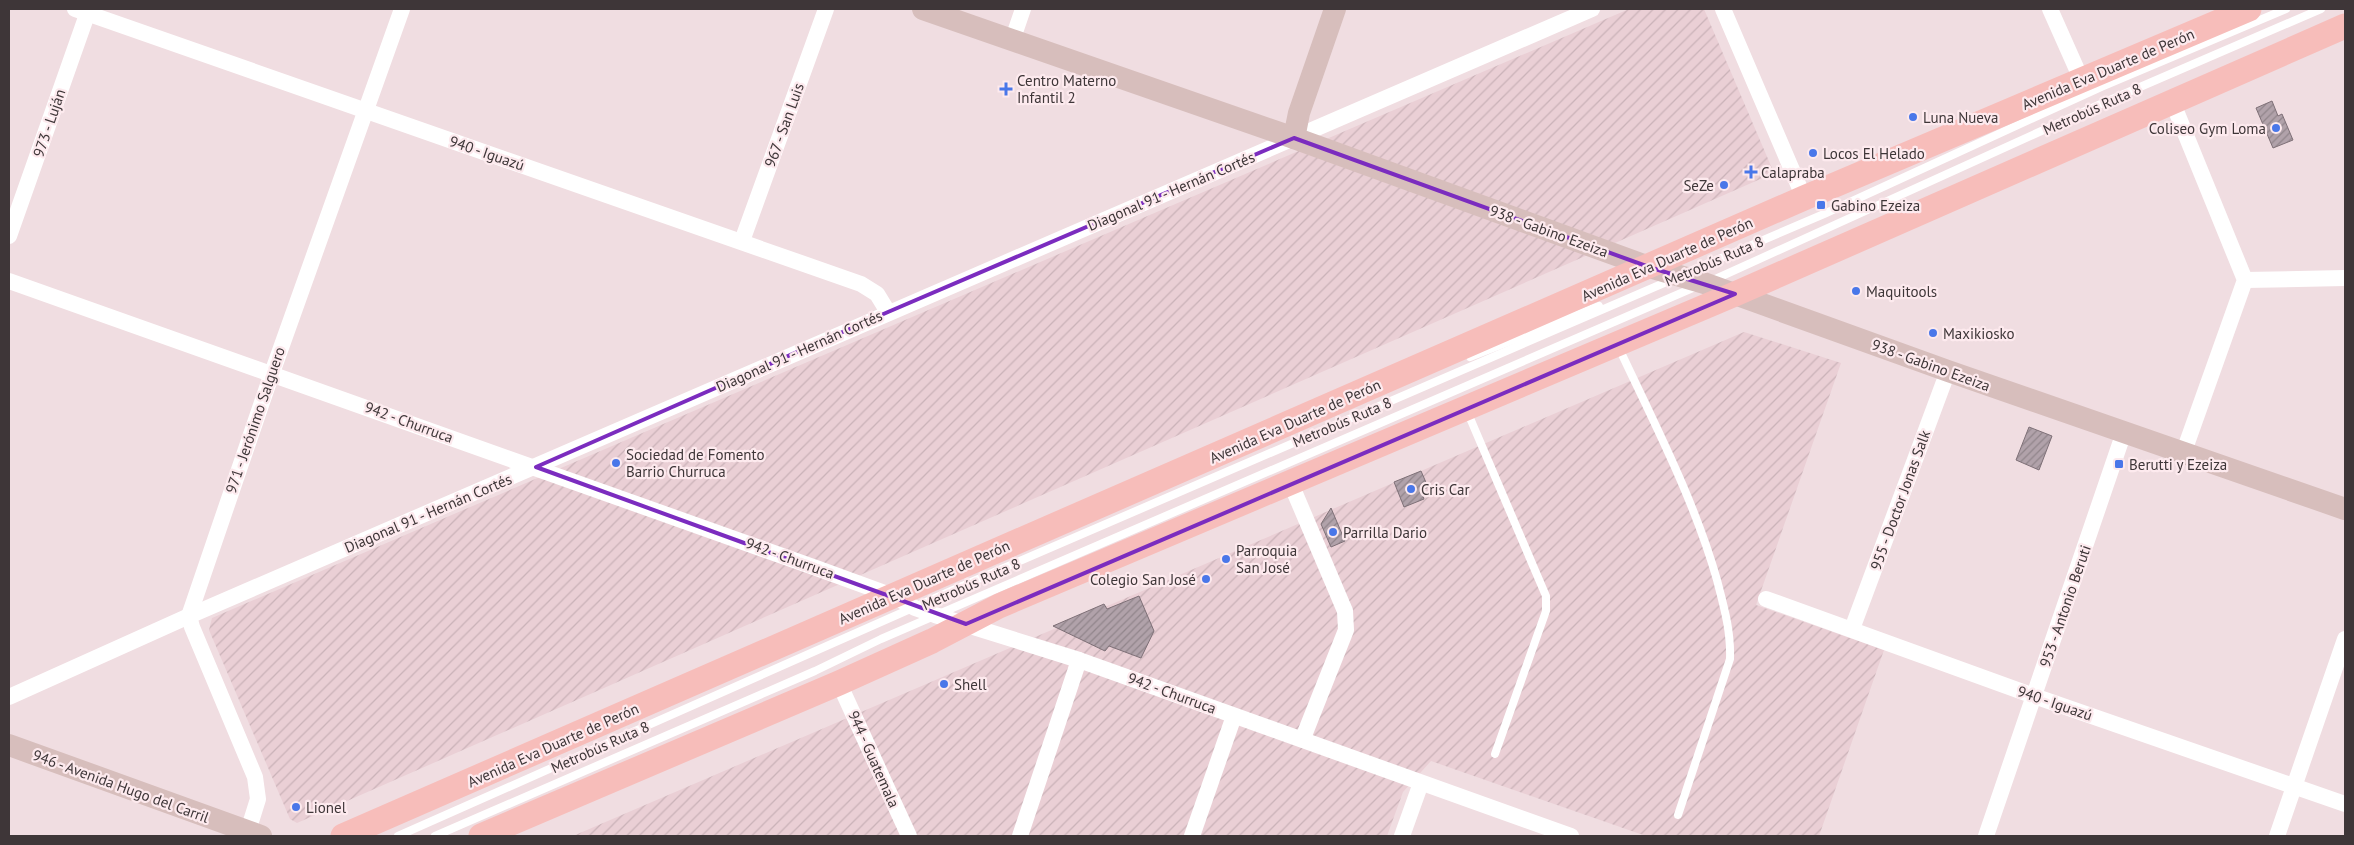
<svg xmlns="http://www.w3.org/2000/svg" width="2354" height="845" viewBox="0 0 2354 845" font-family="'PT Sans',sans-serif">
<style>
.industrial{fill:url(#industrial-furrows)}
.building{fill:url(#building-hatch);stroke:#7e7077}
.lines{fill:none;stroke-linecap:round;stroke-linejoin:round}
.lane{stroke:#fff;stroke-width:8}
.street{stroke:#fff;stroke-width:16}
.secondary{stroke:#d7bebc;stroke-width:22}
.primary{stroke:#f7bdba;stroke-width:25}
.marked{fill:none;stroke:#7b2cbf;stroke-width:4;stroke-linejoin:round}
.poi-dot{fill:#4977e9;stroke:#fdeaee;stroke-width:2}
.labels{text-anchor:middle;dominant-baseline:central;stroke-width:4.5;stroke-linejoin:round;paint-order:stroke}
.street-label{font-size:15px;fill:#3e3638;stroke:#fdeaee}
.poi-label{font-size:15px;fill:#3e3638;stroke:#fdeaee;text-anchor:start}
</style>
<defs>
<pattern id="industrial-furrows" width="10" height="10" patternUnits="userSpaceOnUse" patternTransform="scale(1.25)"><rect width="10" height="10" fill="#eacfd5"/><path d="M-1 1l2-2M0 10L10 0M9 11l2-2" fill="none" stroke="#cab2b8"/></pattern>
<pattern id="building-hatch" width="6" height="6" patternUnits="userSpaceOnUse" patternTransform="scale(1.25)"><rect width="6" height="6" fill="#b1a2aa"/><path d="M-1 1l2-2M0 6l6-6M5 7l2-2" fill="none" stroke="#91858b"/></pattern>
</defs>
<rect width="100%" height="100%" fill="#f0dde1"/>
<g class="industrial">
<polygon points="1629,9 1704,9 1774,173 297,823 290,819 209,630 212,618"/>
<polygon points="1744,332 1841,363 1756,605 1884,650 1819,836 1646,836 1431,761 1403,792 1387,836 573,836"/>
</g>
<g class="building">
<polygon points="2272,101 2278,116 2282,114 2293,140 2273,148 2256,108"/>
<polygon points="2029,427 2052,436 2039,470 2016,460"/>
<polygon points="1421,471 1428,487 1421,491 1424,499 1404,507 1394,482"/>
<polygon points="1331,508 1345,541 1331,547 1321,524"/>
<polygon points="1139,596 1154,631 1141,658 1109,646 1105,651 1053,626 1104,604 1107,609"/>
</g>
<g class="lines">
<g class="lane">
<polyline points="1686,273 1824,214 2101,87 2286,9"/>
<polyline points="1711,281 2103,103 2321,9"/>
<path d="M1618 346C1654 423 1694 499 1717 580 1724 607 1731 631 1730 659L1678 815"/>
<polyline points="1470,357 1599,306"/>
<polyline points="1467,411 1546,596 1546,611 1495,754"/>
<polyline points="398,836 969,583 1671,280"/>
<polyline points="435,836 815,671 881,639 1695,287"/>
</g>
<g class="street">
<polyline points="75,9 861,284 877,294 888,312"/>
<polyline points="1723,9 1804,198"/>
<polyline points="2050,9 2082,81"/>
<polyline points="1012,41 1023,9"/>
<polyline points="2172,101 2245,280 2183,454"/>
<polyline points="9,236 89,9"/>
<polyline points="742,241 826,9"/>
<polyline points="2245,280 2345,278"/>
<polyline points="9,281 819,569 893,596 915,608 935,615 1079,660 1571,836"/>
<polyline points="1291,484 1345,611 1346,630 1303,738"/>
<polyline points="1766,599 2034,696 2345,804"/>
<polyline points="1852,629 1948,371"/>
<polyline points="839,683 909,836"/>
<polyline points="9,697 189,616 1592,9"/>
<polyline points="248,831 258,799 255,777 192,627 189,616 272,373 402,9"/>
<polyline points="1020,836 1079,660"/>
<polyline points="1192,836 1234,716"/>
<polyline points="1402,836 1421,783"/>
<polyline points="1986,836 2124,432"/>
<polyline points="2277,836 2345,639"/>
</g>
<g class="secondary">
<polyline points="923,9 1294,138 1649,267 1704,283 1948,371 2345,509"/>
<polyline points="1294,138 1299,113 1335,9"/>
<polyline points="9,745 261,836"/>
</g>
<g class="primary">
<polyline points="343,836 1804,198 2249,9"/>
<polyline points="481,836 839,683 932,641 999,606 1735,294 2345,26"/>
</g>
</g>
<path class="marked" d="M1294 138 1649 267 1735 294 966 624 536 467 888 312Z"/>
<g class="poi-dot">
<path d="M1003.5 81.5h5v5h5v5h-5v5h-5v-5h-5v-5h5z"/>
<circle cx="1913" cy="117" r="5"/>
<circle cx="2276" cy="128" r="5"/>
<circle cx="1813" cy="153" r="5"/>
<path d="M1748.5 164.5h5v5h5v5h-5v5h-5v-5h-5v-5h5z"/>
<circle cx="1724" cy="185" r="5"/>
<rect x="1816" y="200" width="10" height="10" rx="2.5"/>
<circle cx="1856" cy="291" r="5"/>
<circle cx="1933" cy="333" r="5"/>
<circle cx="616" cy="463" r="5"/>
<rect x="2114" y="459" width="10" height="10" rx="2.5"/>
<circle cx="1411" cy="489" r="5"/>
<circle cx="1333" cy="532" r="5"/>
<circle cx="1226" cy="559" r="5"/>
<circle cx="1206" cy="579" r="5"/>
<circle cx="944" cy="684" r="5"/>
<circle cx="296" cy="807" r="5"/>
</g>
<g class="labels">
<g class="street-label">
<text transform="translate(2108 69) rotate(-23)">Avenida Eva Duarte de Perón</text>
<text transform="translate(2092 109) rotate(-24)">Metrobús Ruta 8</text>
<text transform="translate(49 123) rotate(-71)">973 - Luján</text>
<text transform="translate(784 125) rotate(-70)">967 - San Luis</text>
<text transform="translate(487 153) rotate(19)">940 - Iguazú</text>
<text transform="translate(1171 191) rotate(-23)">Diagonal 91 - Hernán Cortés</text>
<text transform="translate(1549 231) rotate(20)">938 - Gabino Ezeiza</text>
<text transform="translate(1667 259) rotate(-24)">Avenida Eva Duarte de Perón</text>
<text transform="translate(1714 261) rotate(-23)">Metrobús Ruta 8</text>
<text transform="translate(799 351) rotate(-24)">Diagonal 91 - Hernán Cortés</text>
<text transform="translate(1931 365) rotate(20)">938 - Gabino Ezeiza</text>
<text transform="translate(255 420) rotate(-71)">971 - Jerónimo Salguero</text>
<text transform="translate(1295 421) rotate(-24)">Avenida Eva Duarte de Perón</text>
<text transform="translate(409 422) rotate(20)">942 - Churruca</text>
<text transform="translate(1342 422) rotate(-23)">Metrobús Ruta 8</text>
<text transform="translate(1900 500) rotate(-70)">955 - Doctor Jonas Salk</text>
<text transform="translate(428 513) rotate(-23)">Diagonal 91 - Hernán Cortés</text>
<text transform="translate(790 558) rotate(20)">942 - Churruca</text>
<text transform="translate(924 582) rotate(-24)">Avenida Eva Duarte de Perón</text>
<text transform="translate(971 584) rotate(-24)">Metrobús Ruta 8</text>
<text transform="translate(2065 606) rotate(-71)">953 - Antonio Beruti</text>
<text transform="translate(1172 693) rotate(20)">942 - Churruca</text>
<text transform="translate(2055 703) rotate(19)">940 - Iguazú</text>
<text transform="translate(553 745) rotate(-24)">Avenida Eva Duarte de Perón</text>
<text transform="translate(600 747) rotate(-24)">Metrobús Ruta 8</text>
<text transform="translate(874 759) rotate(66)">944 - Guatemala</text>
<text transform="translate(121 786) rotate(20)">946 - Avenida Hugo del Carril</text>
</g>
<g class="poi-label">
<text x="1017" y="80">Centro Materno<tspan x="1017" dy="17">Infantil 2</tspan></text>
<text x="1923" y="117">Luna Nueva</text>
<text x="2266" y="128" text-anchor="end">Coliseo Gym Loma</text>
<text x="1823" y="153">Locos El Helado</text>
<text x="1761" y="172">Calapraba</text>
<text x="1714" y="185" text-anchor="end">SeZe</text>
<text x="1831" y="205">Gabino Ezeiza</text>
<text x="1866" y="291">Maquitools</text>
<text x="1943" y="333">Maxikiosko</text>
<text x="626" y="454">Sociedad de Fomento<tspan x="626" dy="17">Barrio Churruca</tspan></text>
<text x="2129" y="464">Berutti y Ezeiza</text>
<text x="1421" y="489">Cris Car</text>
<text x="1343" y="532">Parrilla Dario</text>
<text x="1236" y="550">Parroquia<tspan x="1236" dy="17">San José</tspan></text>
<text x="1196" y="579" text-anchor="end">Colegio San José</text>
<text x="954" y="684">Shell</text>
<text x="306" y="807">Lionel</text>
</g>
</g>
<rect width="2354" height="845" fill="none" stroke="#3e3638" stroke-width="20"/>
</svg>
